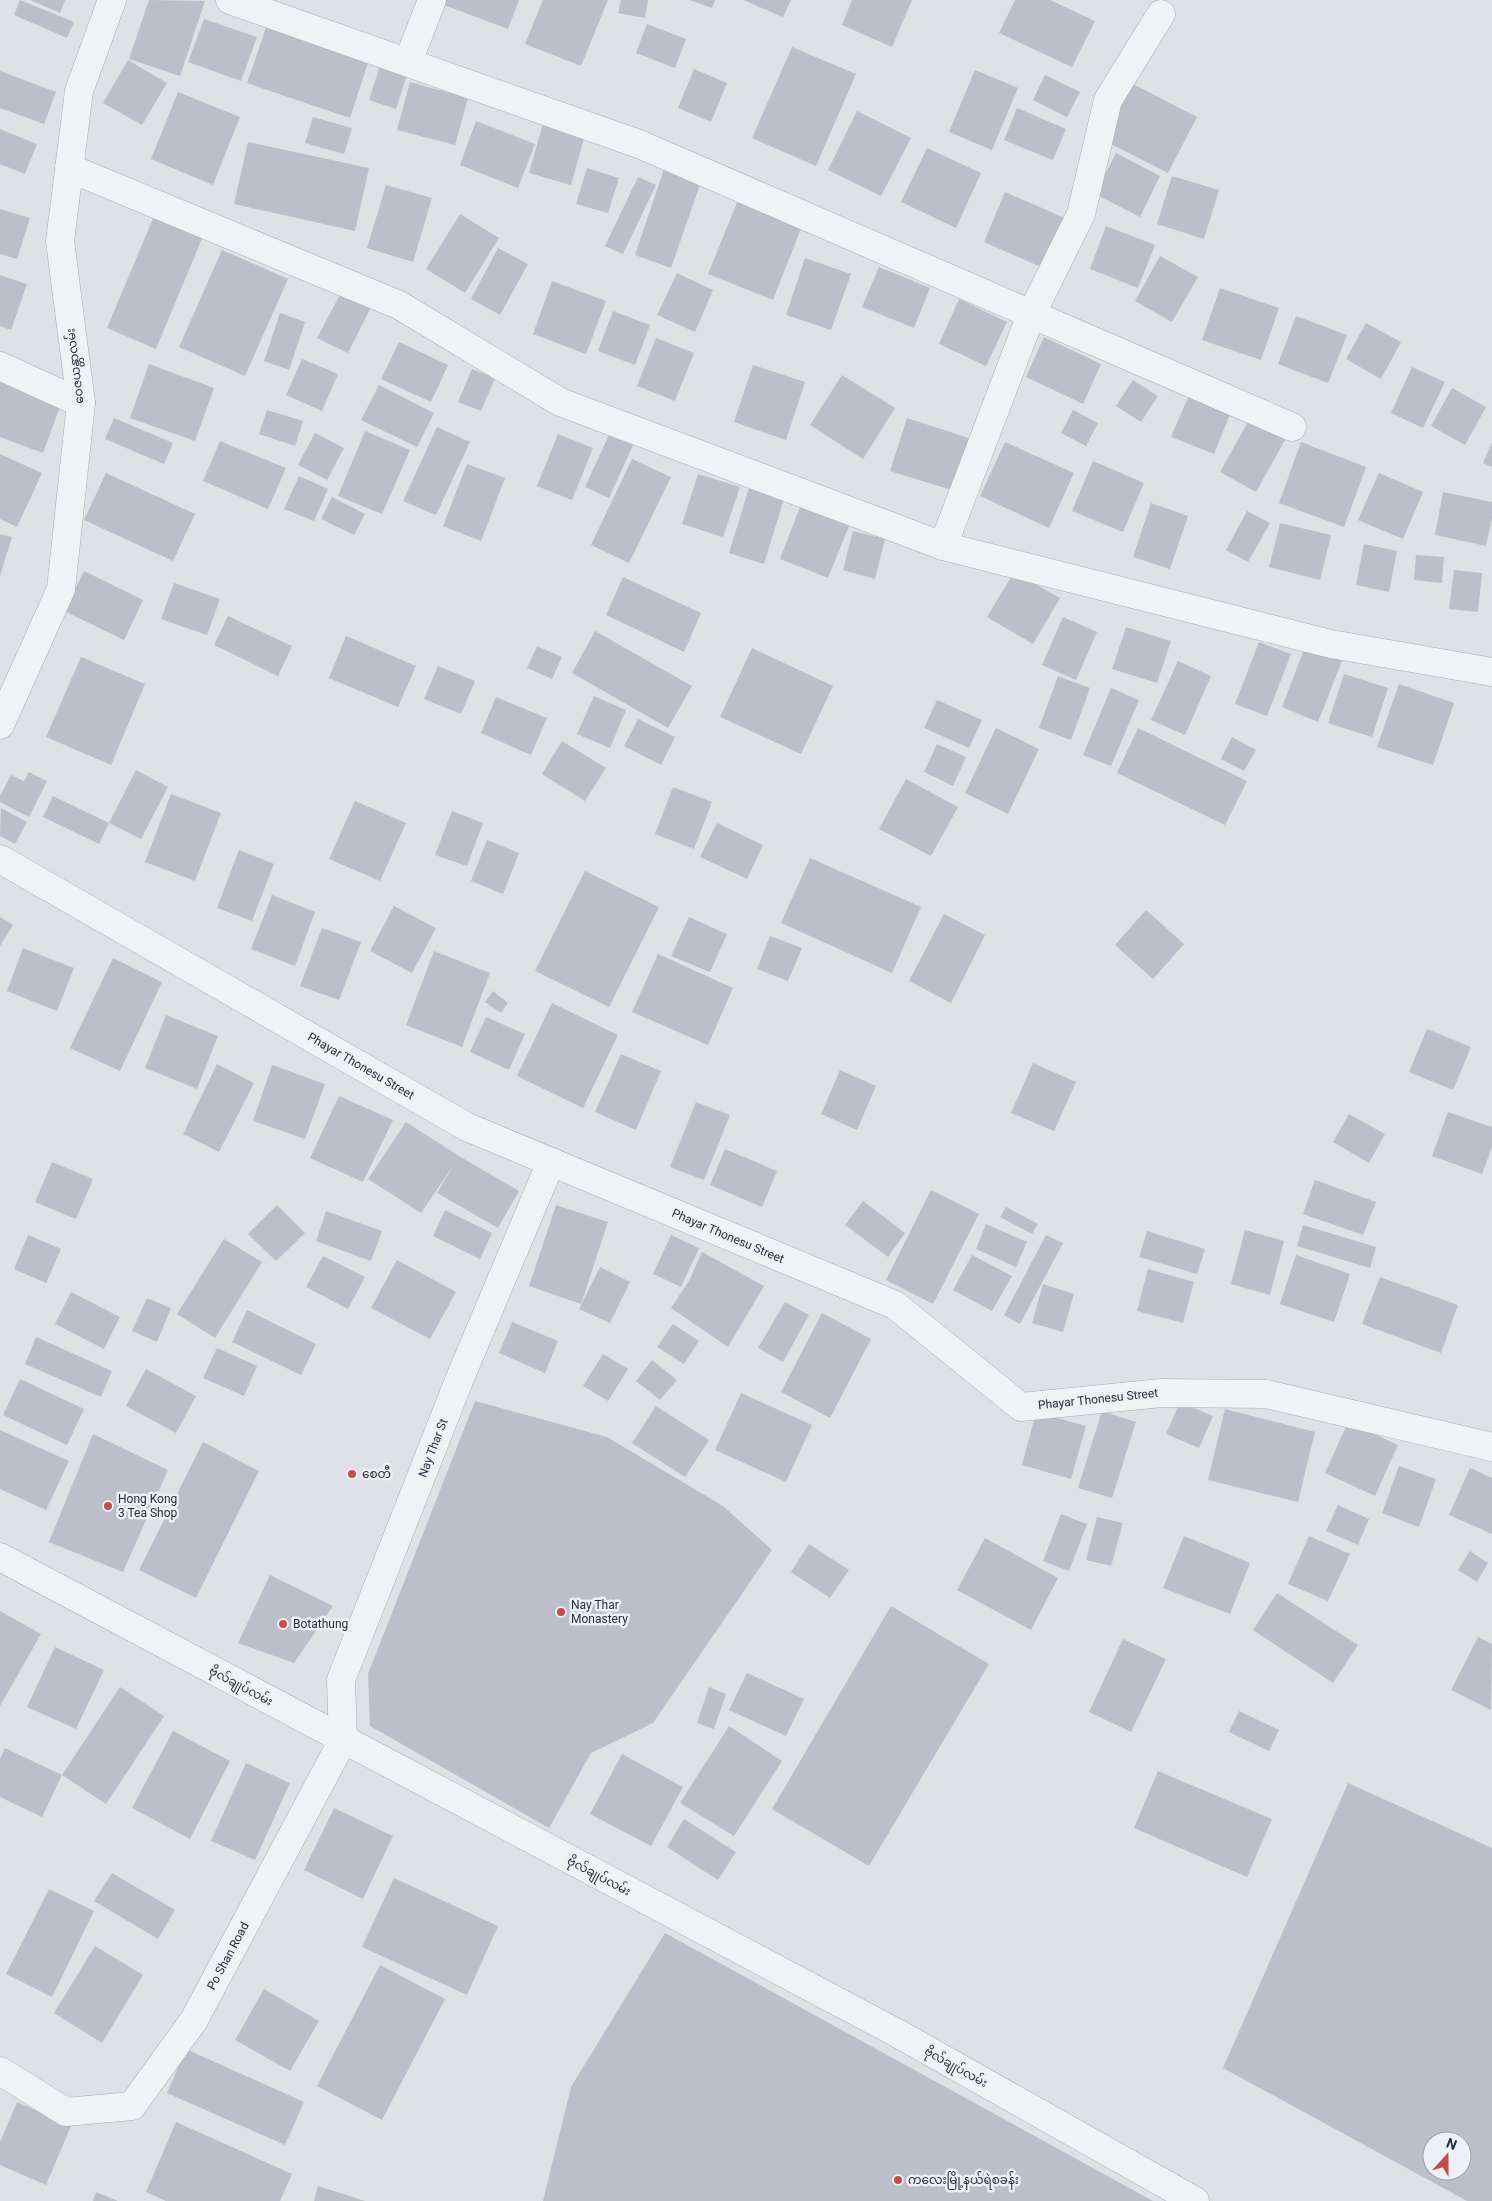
<svg xmlns="http://www.w3.org/2000/svg" width="1492" height="2201" viewBox="0 0 1492 2201" font-family="Roboto,'Noto Sans Myanmar',sans-serif">
<style>
.building{fill:#bcbfc9;fill-rule:evenodd}
.lines{fill:none;stroke-linecap:round;stroke-linejoin:round}
.minor-casing{stroke:#a8abb4;stroke-width:29}
.minor{stroke:#f1f2f6;stroke-width:28}
.poi-dot{fill:#c34d4d;stroke:#eef0f5;stroke-width:2}
.labels{text-anchor:middle;dominant-baseline:central;stroke-width:5;stroke-linejoin:round;paint-order:stroke}
.street-label{font-size:12px;fill:#292d3d;stroke:#eef0f5}
.poi-label{font-size:12px;fill:#292d3d;stroke:#eef0f5;text-anchor:start}
</style>
<rect width="100%" height="100%" fill="#dfe1e7"/>
<g class="building">
<polygon points="20,0 74,22 67,38 14,15"/>
<polygon points="30,0 65,0 60,13"/>
<polygon points="149,0 205,1 180,76 129,59"/>
<polygon points="446,0 519,0 508,29 444,5"/>
<polygon points="543,0 608,0 581,66 525,44"/>
<polygon points="621,0 648,0 645,18 618,13"/>
<polygon points="689,0 715,0 712,8"/>
<polygon points="743,0 791,0 783,17"/>
<polygon points="852,0 912,0 892,47 842,25"/>
<polygon points="1015,0 1050,0 1095,21 1072,67 999,33"/>
<polygon points="204,19 257,37 241,81 188,62"/>
<polygon points="268,22 370,57 350,118 247,83"/>
<polygon points="647,24 686,39 675,68 636,53"/>
<polygon points="792,47 856,74 816,166 752,138"/>
<polygon points="383,56 410,65 396,109 369,100"/>
<polygon points="128,60 167,83 142,125 103,103"/>
<polygon points="694,69 727,83 711,122 678,108"/>
<polygon points="975,70 1018,88 992,150 949,132"/>
<polygon points="0,71 56,92 44,124 0,108"/>
<polygon points="1045,75 1080,92 1067,117 1033,100"/>
<polygon points="410,82 468,98 455,145 397,130"/>
<polygon points="1131,83 1197,117 1168,173 1101,139"/>
<polygon points="178,92 240,117 213,185 151,159"/>
<polygon points="1017,108 1066,129 1053,160 1004,140"/>
<polygon points="857,111 911,138 881,196 828,170"/>
<polygon points="313,117 352,128 344,154 305,143"/>
<polygon points="544,120 586,131 571,185 529,173"/>
<polygon points="476,121 535,144 518,188 460,165"/>
<polygon points="0,129 37,144 25,174 0,164"/>
<polygon points="248,142 369,168 355,231 234,204"/>
<polygon points="927,148 981,173 956,228 901,202"/>
<polygon points="1116,153 1160,176 1140,217 1095,194"/>
<polygon points="665,166 702,179 671,268 635,255"/>
<polygon points="587,168 619,178 608,213 576,204"/>
<polygon points="1172,176 1219,190 1204,239 1157,224"/>
<polygon points="638,177 656,185 623,254 605,246"/>
<polygon points="386,185 432,198 413,262 367,248"/>
<polygon points="1005,192 1065,218 1043,268 984,242"/>
<polygon points="738,200 802,226 773,300 708,274"/>
<polygon points="0,209 30,218 17,259 0,254"/>
<polygon points="157,209 206,229 156,349 107,328"/>
<polygon points="460,214 499,238 465,293 426,269"/>
<polygon points="1106,226 1155,245 1138,288 1090,269"/>
<polygon points="498,248 528,264 500,315 471,299"/>
<polygon points="222,250 288,279 245,376 179,347"/>
<polygon points="1160,256 1198,277 1172,322 1135,301"/>
<polygon points="805,258 851,274 831,330 786,315"/>
<polygon points="879,267 930,288 914,328 862,307"/>
<polygon points="677,273 713,290 695,332 657,315"/>
<polygon points="0,275 27,284 11,330 0,326"/>
<polygon points="552,281 606,301 586,354 533,334"/>
<polygon points="1220,288 1279,308 1261,360 1202,340"/>
<polygon points="343,289 372,305 348,353 317,338"/>
<polygon points="959,299 1007,322 986,366 939,344"/>
<polygon points="613,311 650,325 635,365 598,351"/>
<polygon points="280,313 305,322 289,370 264,361"/>
<polygon points="1296,316 1347,335 1328,383 1278,364"/>
<polygon points="1366,323 1401,342 1381,379 1346,359"/>
<polygon points="1044,337 1101,364 1083,404 1026,377"/>
<polygon points="656,338 694,353 675,401 637,386"/>
<polygon points="399,342 448,365 431,402 381,379"/>
<polygon points="302,359 338,374 322,411 286,395"/>
<polygon points="149,364 214,388 195,441 130,418"/>
<polygon points="753,365 805,382 786,440 734,422"/>
<polygon points="1412,367 1445,382 1423,428 1391,413"/>
<polygon points="472,369 495,378 481,411 458,402"/>
<polygon points="842,375 895,408 863,459 810,425"/>
<polygon points="1133,380 1158,396 1141,422 1116,406"/>
<polygon points="0,382 61,404 43,453 0,437"/>
<polygon points="379,385 434,413 417,447 361,420"/>
<polygon points="1452,388 1486,407 1465,445 1431,426"/>
<polygon points="1189,395 1231,412 1214,454 1171,437"/>
<polygon points="267,410 303,421 295,446 259,434"/>
<polygon points="1073,410 1098,423 1086,446 1061,433"/>
<polygon points="114,418 173,443 164,464 105,439"/>
<polygon points="907,418 975,440 958,492 890,471"/>
<polygon points="1249,420 1285,440 1256,492 1220,472"/>
<polygon points="437,427 470,442 436,515 403,501"/>
<polygon points="365,431 410,450 382,514 338,496"/>
<polygon points="315,433 344,448 327,480 298,465"/>
<polygon points="558,434 593,448 572,500 537,486"/>
<polygon points="609,435 633,445 609,498 585,487"/>
<polygon points="220,441 286,468 268,509 203,481"/>
<polygon points="1005,442 1074,473 1049,528 980,496"/>
<polygon points="1301,442 1366,467 1344,527 1279,503"/>
<polygon points="1492,442 1492,467 1483,463"/>
<polygon points="0,454 42,473 17,527 0,519"/>
<polygon points="632,459 671,477 629,563 591,545"/>
<polygon points="1093,461 1144,483 1123,532 1072,511"/>
<polygon points="467,464 505,478 481,541 443,526"/>
<polygon points="106,473 195,514 173,561 84,520"/>
<polygon points="1379,473 1423,492 1403,539 1358,520"/>
<polygon points="698,474 740,487 723,537 682,524"/>
<polygon points="299,476 328,489 314,521 284,509"/>
<polygon points="749,488 784,499 764,564 729,553"/>
<polygon points="1443,492 1492,502 1492,518 1486,546 1435,535"/>
<polygon points="332,497 365,514 354,535 321,519"/>
<polygon points="1151,503 1188,516 1170,569 1133,557"/>
<polygon points="800,507 849,526 828,578 780,559"/>
<polygon points="1247,511 1270,523 1248,562 1226,550"/>
<polygon points="1280,523 1331,535 1320,580 1269,567"/>
<polygon points="853,531 885,539 875,579 843,570"/>
<polygon points="0,534 12,537 0,576"/>
<polygon points="1364,544 1397,551 1389,592 1356,585"/>
<polygon points="1416,555 1444,557 1442,583 1414,580"/>
<polygon points="1454,570 1482,573 1478,612 1449,609"/>
<polygon points="84,571 143,600 124,640 64,611"/>
<polygon points="1014,572 1060,598 1033,644 987,617"/>
<polygon points="623,577 701,613 684,652 606,615"/>
<polygon points="174,583 220,599 207,635 161,619"/>
<polygon points="228,616 292,646 278,676 214,645"/>
<polygon points="1063,617 1097,632 1076,680 1042,665"/>
<polygon points="1126,627 1171,641 1157,683 1112,669"/>
<polygon points="595,631 692,686 668,728 572,673"/>
<polygon points="346,636 416,666 398,707 329,678"/>
<polygon points="1259,642 1291,654 1267,716 1235,704"/>
<polygon points="537,646 562,657 552,679 527,668"/>
<polygon points="1305,647 1342,661 1318,722 1282,707"/>
<polygon points="752,648 833,686 801,754 720,717"/>
<polygon points="81,657 145,684 111,765 46,737"/>
<polygon points="1178,661 1211,676 1185,735 1151,720"/>
<polygon points="438,666 475,681 461,714 424,699"/>
<polygon points="1344,674 1388,688 1372,737 1328,723"/>
<polygon points="1058,676 1090,688 1071,740 1039,728"/>
<polygon points="1399,684 1454,703 1433,765 1377,747"/>
<polygon points="1111,688 1139,700 1111,766 1083,755"/>
<polygon points="594,696 626,710 610,748 577,734"/>
<polygon points="496,697 547,718 531,755 481,733"/>
<polygon points="937,700 982,720 969,748 924,728"/>
<polygon points="638,719 675,737 661,765 624,746"/>
<polygon points="996,728 1039,749 1008,814 965,793"/>
<polygon points="1138,728 1247,781 1225,825 1117,773"/>
<polygon points="1232,737 1256,750 1244,771 1221,759"/>
<polygon points="562,741 606,768 585,801 542,774"/>
<polygon points="937,744 966,757 953,786 924,772"/>
<polygon points="136,770 168,787 141,839 109,823"/>
<polygon points="29,772 47,781 29,817 0,802 0,796 11,775 24,781"/>
<polygon points="906,779 958,807 931,856 879,829"/>
<polygon points="673,787 712,802 694,849 655,834"/>
<polygon points="171,794 221,813 195,881 145,862"/>
<polygon points="53,796 109,823 99,844 43,817"/>
<polygon points="355,801 406,823 380,881 329,859"/>
<polygon points="1,808 27,822 15,844 0,836"/>
<polygon points="452,811 483,823 467,866 435,855"/>
<polygon points="717,823 763,845 747,879 700,857"/>
<polygon points="487,840 519,853 503,894 471,881"/>
<polygon points="239,850 274,864 252,921 217,908"/>
<polygon points="810,858 921,907 892,973 781,923"/>
<polygon points="585,871 659,907 609,1007 535,971"/>
<polygon points="272,895 315,912 295,966 251,949"/>
<polygon points="394,906 436,928 412,973 370,951"/>
<polygon points="1146,910 1184,944 1153,979 1115,945"/>
<polygon points="944,914 985,935 951,1003 909,981"/>
<polygon points="0,917 13,925 0,946"/>
<polygon points="689,917 727,934 710,972 671,956"/>
<polygon points="322,928 361,942 339,1000 300,986"/>
<polygon points="770,936 802,948 788,981 757,969"/>
<polygon points="23,948 74,968 57,1011 7,991"/>
<polygon points="434,951 490,973 462,1047 406,1025"/>
<polygon points="658,954 733,988 708,1045 632,1012"/>
<polygon points="113,958 162,982 120,1071 70,1048"/>
<polygon points="493,991 508,1003 501,1013 485,1002"/>
<polygon points="552,1003 618,1035 583,1108 517,1076"/>
<polygon points="166,1015 218,1036 197,1089 145,1068"/>
<polygon points="486,1017 525,1034 509,1070 470,1052"/>
<polygon points="1427,1029 1471,1047 1453,1090 1409,1072"/>
<polygon points="621,1054 661,1071 636,1130 595,1112"/>
<polygon points="1033,1063 1076,1082 1054,1131 1011,1113"/>
<polygon points="217,1064 254,1083 219,1152 183,1134"/>
<polygon points="272,1065 325,1084 305,1139 253,1121"/>
<polygon points="840,1070 876,1086 857,1130 821,1114"/>
<polygon points="339,1096 393,1120 363,1182 310,1158"/>
<polygon points="696,1102 730,1115 704,1180 670,1167"/>
<polygon points="1448,1112 1492,1127 1492,1147 1482,1174 1432,1156"/>
<polygon points="1349,1114 1385,1134 1369,1163 1333,1142"/>
<polygon points="406,1122 459,1156 519,1191 498,1228 437,1193 455,1163 421,1213 368,1179"/>
<polygon points="725,1149 777,1171 762,1207 710,1185"/>
<polygon points="52,1162 93,1179 76,1219 35,1202"/>
<polygon points="1315,1180 1376,1202 1363,1235 1303,1214"/>
<polygon points="931,1190 979,1214 933,1304 886,1280"/>
<polygon points="863,1201 905,1233 888,1257 845,1225"/>
<polygon points="277,1205 305,1233 276,1261 248,1234"/>
<polygon points="556,1205 608,1222 581,1304 529,1286"/>
<polygon points="1006,1207 1038,1224 1032,1234 1000,1217"/>
<polygon points="445,1210 492,1233 480,1259 433,1236"/>
<polygon points="326,1211 382,1231 371,1261 316,1241"/>
<polygon points="986,1224 1027,1242 1016,1267 976,1249"/>
<polygon points="1303,1225 1376,1247 1370,1268 1297,1246"/>
<polygon points="1245,1230 1284,1241 1270,1295 1231,1284"/>
<polygon points="1147,1231 1205,1249 1197,1274 1139,1257"/>
<polygon points="28,1235 61,1249 46,1283 14,1269"/>
<polygon points="671,1235 699,1248 681,1287 653,1274"/>
<polygon points="1046,1235 1063,1243 1020,1324 1004,1315"/>
<polygon points="224,1239 262,1262 215,1338 177,1314"/>
<polygon points="702,1252 764,1286 728,1347 671,1308 690,1279"/>
<polygon points="972,1255 1012,1276 992,1311 953,1290"/>
<polygon points="1296,1255 1350,1274 1334,1322 1280,1304"/>
<polygon points="323,1256 365,1277 348,1309 306,1287"/>
<polygon points="397,1260 456,1292 430,1339 371,1308"/>
<polygon points="600,1267 630,1282 610,1323 579,1309"/>
<polygon points="1148,1269 1194,1282 1183,1323 1137,1311"/>
<polygon points="1380,1277 1458,1305 1441,1353 1362,1324"/>
<polygon points="1043,1284 1074,1294 1063,1332 1032,1323"/>
<polygon points="71,1292 120,1317 104,1349 55,1324"/>
<polygon points="147,1298 171,1308 157,1342 132,1331"/>
<polygon points="785,1302 809,1315 783,1362 758,1348"/>
<polygon points="247,1310 316,1344 301,1375 232,1342"/>
<polygon points="822,1313 871,1339 830,1418 781,1392"/>
<polygon points="512,1322 558,1341 545,1373 499,1353"/>
<polygon points="673,1324 699,1341 684,1364 657,1347"/>
<polygon points="36,1337 112,1371 101,1397 25,1364"/>
<polygon points="217,1348 257,1366 244,1396 203,1378"/>
<polygon points="603,1354 628,1369 608,1401 583,1386"/>
<polygon points="652,1360 677,1380 660,1400 636,1381"/>
<polygon points="146,1369 196,1396 176,1433 126,1406"/>
<polygon points="20,1379 84,1409 67,1445 3,1415"/>
<polygon points="741,1393 812,1425 786,1482 715,1450"/>
<polygon points="475,1401 607,1437 723,1506 772,1550 653,1723 591,1753 549,1828 370,1726 368,1674"/>
<polygon points="1180,1402 1213,1416 1199,1448 1166,1434"/>
<polygon points="656,1406 709,1440 685,1477 632,1443"/>
<polygon points="1225,1409 1315,1432 1298,1502 1208,1480"/>
<polygon points="1102,1411 1136,1422 1112,1498 1078,1488"/>
<polygon points="1036,1412 1086,1426 1071,1479 1022,1465"/>
<polygon points="1348,1422 1398,1445 1375,1496 1325,1473"/>
<polygon points="0,1430 69,1461 46,1510 0,1489"/>
<polygon points="93,1434 168,1470 123,1572 49,1542"/>
<polygon points="203,1442 259,1471 196,1598 139,1570"/>
<polygon points="1399,1466 1436,1479 1419,1527 1382,1513"/>
<polygon points="1470,1468 1492,1478 1492,1534 1449,1515"/>
<polygon points="1338,1505 1369,1519 1358,1545 1326,1531"/>
<polygon points="1061,1514 1087,1524 1069,1571 1043,1561"/>
<polygon points="1097,1517 1123,1523 1111,1566 1086,1560"/>
<polygon points="1184,1536 1250,1563 1230,1614 1163,1588"/>
<polygon points="1309,1536 1350,1554 1328,1601 1288,1584"/>
<polygon points="985,1538 1058,1578 1031,1630 957,1590"/>
<polygon points="809,1544 849,1570 830,1598 791,1572"/>
<polygon points="1470,1551 1488,1563 1477,1582 1458,1570"/>
<polygon points="270,1575 333,1606 294,1663 238,1643"/>
<polygon points="1277,1593 1358,1645 1333,1683 1253,1630"/>
<polygon points="891,1606 989,1664 869,1866 772,1809"/>
<polygon points="0,1611 41,1634 0,1706"/>
<polygon points="1478,1637 1492,1644 1491,1710 1451,1690"/>
<polygon points="1123,1639 1166,1659 1131,1732 1089,1712"/>
<polygon points="55,1647 104,1670 76,1729 27,1707"/>
<polygon points="747,1673 804,1699 786,1736 729,1710"/>
<polygon points="120,1687 164,1716 106,1804 62,1775"/>
<polygon points="709,1687 726,1694 714,1729 697,1723"/>
<polygon points="1239,1711 1279,1730 1269,1751 1229,1732"/>
<polygon points="729,1726 782,1761 734,1836 680,1803"/>
<polygon points="173,1731 230,1761 190,1839 132,1808"/>
<polygon points="5,1748 62,1775 42,1817 0,1797 0,1759"/>
<polygon points="622,1754 683,1787 651,1846 590,1814"/>
<polygon points="246,1763 290,1783 255,1860 211,1841"/>
<polygon points="1158,1771 1272,1819 1247,1877 1134,1828"/>
<path d="M1348 1783 1492 1848V2201H1467L1223 2068ZM1432 2141H1462V2171H1432Z"/>
<polygon points="334,1808 393,1836 363,1899 304,1870"/>
<polygon points="684,1819 736,1852 718,1880 667,1847"/>
<polygon points="112,1873 175,1910 158,1939 94,1901"/>
<polygon points="394,1878 498,1926 467,1995 362,1947"/>
<polygon points="49,1889 94,1911 52,1997 6,1974"/>
<polygon points="665,1933 1153,2201 543,2201 571,2087"/>
<polygon points="95,1946 143,1975 102,2043 54,2013"/>
<polygon points="380,1965 445,1999 382,2120 317,2086"/>
<polygon points="264,1989 319,2021 290,2071 235,2040"/>
<polygon points="186,2049 304,2102 285,2145 167,2093"/>
<polygon points="17,2102 71,2126 46,2185 0,2165 0,2142"/>
<polygon points="176,2122 292,2174 280,2201 166,2201 146,2192"/>
<polygon points="318,2186 365,2201 314,2201"/>
<polygon points="96,2192 118,2201 93,2201"/>
</g>
<g class="lines">
<g class="minor-casing">
<g id="minor">
<polyline points="230,0 639,144 1292,427"/>
<polyline points="408,62 432,0"/>
<polyline points="69,168 399,305 560,402 943,546 1331,644 1492,672"/>
<polyline points="0,366 81,403"/>
<polyline points="943,546 1031,315 1081,214 1108,100 1161,14"/>
<polyline points="0,725 61,589 81,403 60,241 79,91 112,0"/>
<polyline points="0,859 467,1127 895,1305 1021,1407 1161,1393 1266,1394 1492,1447"/>
<polyline points="0,1557 897,2033 1195,2201"/>
<polyline points="0,2071 66,2112 132,2106 194,2020 343,1740 341,1680 460,1378 551,1162"/>
</g>
</g>
<use href="#minor" class="minor"/>
</g>
<g class="poi-dot">
<circle cx="352" cy="1474" r="5"/>
<circle cx="108" cy="1506" r="5"/>
<circle cx="561" cy="1612" r="5"/>
<circle cx="283" cy="1624" r="5"/>
<circle cx="898" cy="2180" r="5"/>
</g>
<g class="labels">
<g class="street-label">
<text transform="translate(75 366) rotate(-97)">ဝေဇယန္တာလမ်း</text>
<text transform="translate(361 1066) rotate(30)">Phayar Thonesu Street</text>
<text transform="translate(728 1236) rotate(23)">Phayar Thonesu Street</text>
<text transform="translate(1098 1399) rotate(-6)">Phayar Thonesu Street</text>
<text transform="translate(433 1448) rotate(-69)">Nay Thar St</text>
<text transform="translate(241 1686) rotate(28)">ဗိုလ်ချုပ်လမ်း</text>
<text transform="translate(599 1876) rotate(28)">ဗိုလ်ချုပ်လမ်း</text>
<text transform="translate(228 1956) rotate(-62)">Po Shan Road</text>
<text transform="translate(956 2067) rotate(29)">ဗိုလ်ချုပ်လမ်း</text>
</g>
<g class="poi-label">
<text x="362" y="1474">စေတီ</text>
<text x="118" y="1499">Hong Kong<tspan x="118" dy="14">3 Tea Shop</tspan></text>
<text x="571" y="1605">Nay Thar<tspan x="571" dy="14">Monastery</tspan></text>
<text x="293" y="1624">Botathung</text>
<text x="908" y="2180">ကလေးမြို့နယ်ရဲစခန်း</text>
</g>
</g>
<g transform="translate(1447 2156) rotate(21)"><circle r="24" fill="#eef0f5" stroke="#9fa2ab"/>
<path d="M0-4L9 19L0 12L-9 19Z" fill="#c34d4d"/>
<text y="-8" font-size="14" font-weight="bold" text-anchor="middle" fill="#292d3d">N</text>
</g>
</svg>
